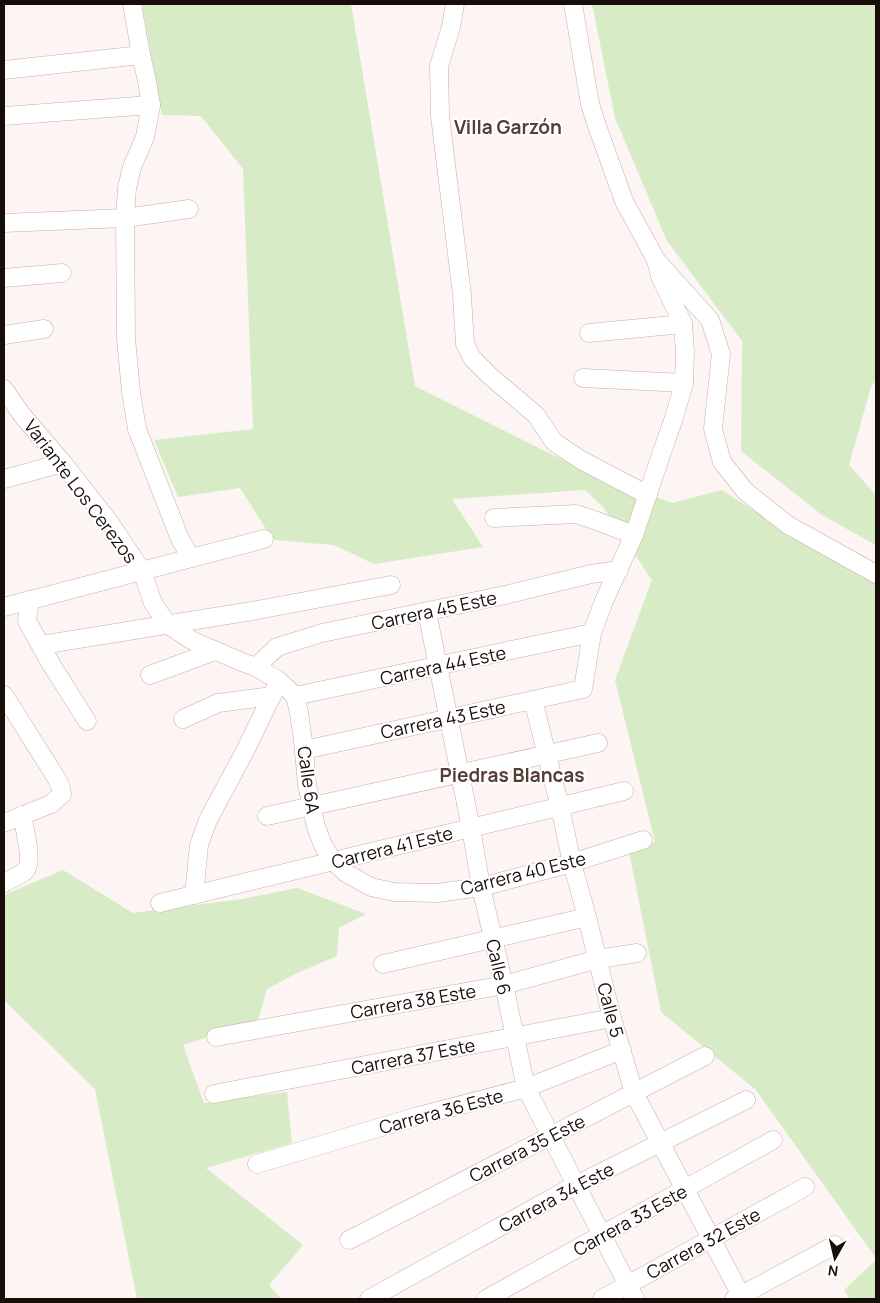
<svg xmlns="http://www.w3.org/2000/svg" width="880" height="1303" viewBox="0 0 880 1303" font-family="Manrope,sans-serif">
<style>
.green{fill:#d7ebc6}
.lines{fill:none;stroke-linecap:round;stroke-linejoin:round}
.minor-casing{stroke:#cbada2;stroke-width:19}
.minor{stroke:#fff;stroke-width:18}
.labels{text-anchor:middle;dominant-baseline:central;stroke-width:4;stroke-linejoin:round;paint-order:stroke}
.street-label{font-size:18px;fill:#170d09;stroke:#fff}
.neighbourhood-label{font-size:19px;font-weight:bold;fill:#553d34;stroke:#fff}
</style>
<rect width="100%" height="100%" fill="#fcf5f3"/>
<g class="green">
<polygon points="142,4 351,4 415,386 569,463 672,503 722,490 770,521 876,582 876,1258 756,1090 661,1012 629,852 655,842 615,680 652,580 603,507 585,490 452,499 483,547 374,564 334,545 273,540 240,488 178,497 154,440 253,429 243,169 201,116 162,115"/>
<polygon points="592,4 876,4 876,380 871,387 849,465 876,495 876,545 822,515 741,451 742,341 667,241 615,118"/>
<polygon points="63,870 133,913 242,899 297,888 366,914 339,928 337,956 295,974 267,989 258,1020 183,1045 204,1103 287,1092 292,1143 206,1168 303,1245 269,1285 281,1299 137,1299 95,1089 4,1000 4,895"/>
<polygon points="876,1260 876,1299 850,1299 844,1290"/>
</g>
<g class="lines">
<g class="minor-casing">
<g id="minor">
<polyline points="132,4 141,55 147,81 151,105 145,137 132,167 127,188 125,218 126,338 131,392 137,429 180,539 191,558"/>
<polyline points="455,4 451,27 439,66 440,116 462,295 465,344 472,358 490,376 536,415 554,442 581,460 648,495"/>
<polyline points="573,4 590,104 597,126 624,201 656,260 710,320 721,354 713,429 722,462 745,491 788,525 876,574"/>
<polyline points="4,70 141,55"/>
<polyline points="4,116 151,105"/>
<polyline points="4,223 125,218 189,209"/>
<polyline points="4,278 62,273"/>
<polyline points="589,333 683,324"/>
<polyline points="4,335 44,329"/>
<polyline points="583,378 684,383"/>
<polyline points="4,389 22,415 63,463 110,523 142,571 153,603 168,625 193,641 242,662 256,667 279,681 295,696 299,713 303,741 307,784 316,827 323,845 333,861 346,873 371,887 394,892 437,893 481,887 572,863 643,840"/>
<polyline points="4,479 63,463"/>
<polyline points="494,518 576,514 594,520 634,535"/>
<polyline points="30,600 27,621 51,664 87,721"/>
<polyline points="4,607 264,539"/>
<polyline points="427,612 471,828 481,887 504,985 526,1088 635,1299"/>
<polyline points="41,645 252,611 391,585"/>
<polyline points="256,667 277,647 322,633 505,595 591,574 619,570"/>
<polyline points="150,675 215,651"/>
<polyline points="4,695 57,779 61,788 62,794 51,804 4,823"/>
<polyline points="295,696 592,633"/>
<polyline points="533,700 560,807 572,863 587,917 612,1018 634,1093 743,1299"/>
<polyline points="183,719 218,703 272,696"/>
<polyline points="304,750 583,689 592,633 604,601 634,535 663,449 674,418 684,383 685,352 683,324 660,276 656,260"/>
<polyline points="267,816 598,743"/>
<path d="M4 883C10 879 19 876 25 871 34 863 24 827 22 815"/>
<polyline points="194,895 199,845 208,820 245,751 279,681"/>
<polyline points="160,903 624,791"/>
<polyline points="383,964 587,917"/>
<polyline points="216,1037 504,985 598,959 637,953"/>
<polyline points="214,1094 612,1018"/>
<polyline points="257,1164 415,1117 526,1088 622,1050"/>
<polyline points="349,1240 705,1056"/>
<polyline points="369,1299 576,1185 746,1100"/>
<polyline points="486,1299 773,1140"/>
<polyline points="602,1299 805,1187"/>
<polyline points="734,1299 835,1245"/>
</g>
</g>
<use href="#minor" class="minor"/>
</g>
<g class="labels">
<g class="street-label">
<text transform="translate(81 491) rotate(53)">Variante Los Cerezos</text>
<text transform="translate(434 610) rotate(-12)">Carrera 45 Este</text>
<text transform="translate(443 665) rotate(-12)">Carrera 44 Este</text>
<text transform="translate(443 719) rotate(-12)">Carrera 43 Este</text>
<text transform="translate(309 780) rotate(82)">Calle 6A</text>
<text transform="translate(392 847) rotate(-14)">Carrera 41 Este</text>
<text transform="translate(523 873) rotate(-14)">Carrera 40 Este</text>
<text transform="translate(499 967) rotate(77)">Calle 6</text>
<text transform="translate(413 1001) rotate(-10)">Carrera 38 Este</text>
<text transform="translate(611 1010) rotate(75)">Calle 5</text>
<text transform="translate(413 1056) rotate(-11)">Carrera 37 Este</text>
<text transform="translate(441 1111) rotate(-15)">Carrera 36 Este</text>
<text transform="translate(527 1148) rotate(-27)">Carrera 35 Este</text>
<text transform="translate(556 1197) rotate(-28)">Carrera 34 Este</text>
<text transform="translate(630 1220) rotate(-29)">Carrera 33 Este</text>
<text transform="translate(703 1243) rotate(-29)">Carrera 32 Este</text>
</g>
<g class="neighbourhood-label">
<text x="508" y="127">Villa Garzón</text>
<text x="512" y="775">Piedras Blancas</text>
</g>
</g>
<rect width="880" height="1303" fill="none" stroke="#170d09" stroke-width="10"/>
<g transform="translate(835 1258) rotate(188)" stroke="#ffffff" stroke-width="4" paint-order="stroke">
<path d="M0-4L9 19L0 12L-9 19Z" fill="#170d09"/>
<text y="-8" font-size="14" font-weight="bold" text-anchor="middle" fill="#170d09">N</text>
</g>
</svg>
